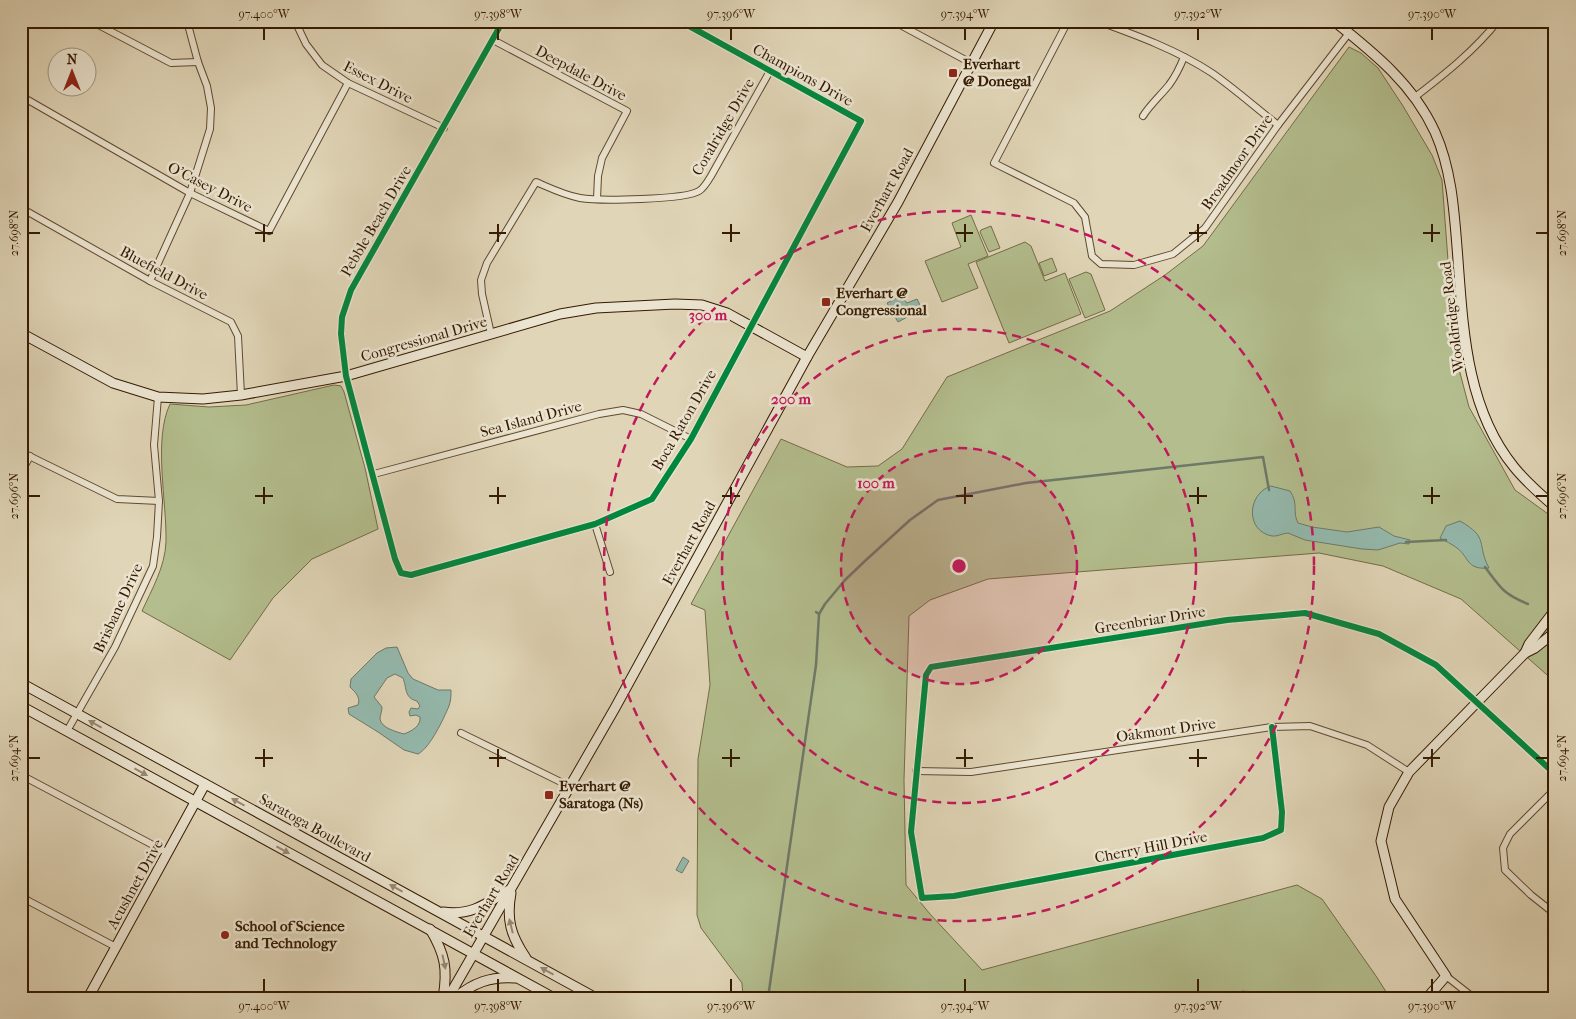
<svg xmlns="http://www.w3.org/2000/svg" width="1576" height="1019" viewBox="0 0 1576 1019" font-family="'IM FELL French Canon',serif">
<style>
.green{fill:#b3bd8d;stroke:#746c46}
.water{fill:#94b9ad;stroke:#6e7968;fill-rule:evenodd}
.lines{fill:none;stroke-linecap:round;stroke-linejoin:round}
.stream{stroke:#6e7968;stroke-width:2.5}
.street-casing{stroke:#60492e;stroke-width:8}
.secondary-casing{stroke:#351a00;stroke-width:11}
.street{stroke:#ebe4d0;stroke-width:6}
.secondary{stroke:#ebe4d0;stroke-width:9}
.cycleway-casing{stroke:#ebe4d0;stroke-width:9}
.cycleway{stroke:#00873e;stroke-width:6}
.oneway{fill:#998972}
.ticks{fill:none;stroke:#351a00;stroke-width:2}
.ring{fill:none;stroke:#c2185b;stroke-width:2.5;stroke-dasharray:9 6}
.poi-dot{fill:#8f2418;stroke:#ebe4d0;stroke-width:2}
.labels{text-anchor:middle;dominant-baseline:central;stroke-width:5;stroke-linejoin:round;paint-order:stroke}
.poi-label{font-size:15px;font-weight:bold;fill:#351a00;stroke:#ebe4d0;text-anchor:start}
.street-label{font-size:15px;fill:#351a00;stroke:#ebe4d0}
.centre{fill:#c2185b;stroke:#ebe4d0;stroke-width:2.5}
.ring-label{font-size:15px;text-anchor:middle;font-weight:bold;fill:#c2185b;stroke:#ebe4d0;stroke-width:5;stroke-linejoin:round;paint-order:stroke}
.neatline{fill:none;stroke:#351a00;stroke-width:2}
.ticks-label{font-size:12px;text-anchor:middle;fill:#351a00}
</style>
<rect width="100%" height="100%" fill="#e0d5b7"/>
<filter id="stains"><feTurbulence type="fractalNoise" baseFrequency=".004" numOctaves="4"/><feColorMatrix values="0 0 0 0 .2 0 0 0 0 .09 0 0 0 0 .02 0 0 0 .5 -.17"/></filter>
<radialGradient id="worn" r=".72"><stop offset=".6" stop-color="#630" stop-opacity="0"/><stop offset="1" stop-color="#630" stop-opacity=".3"/></radialGradient>
<g class="green">
<polygon points="1349,47 1361,53 1378,68 1403,106 1432,155 1442,180 1455,354 1469,407 1515,490 1555,519 1555,682 1461,599 1383,566 1319,553 988,579 930,600 909,616 904,780 906,885 930,914 982,970 1297,885 1322,899 1376,976 1390,998 743,998 742,983 701,928 697,915 698,759 710,685 705,610 691,604 781,439 847,467 878,466 902,449 947,377 1110,311 1165,275 1203,246"/>
<polygon points="971,215 988,256 968,264 978,288 942,302 925,261 961,247 952,223"/>
<polygon points="991,226 1000,248 989,252 980,232 981,230"/>
<polygon points="1025,242 1031,246 1045,281 1065,273 1081,314 1009,343 976,262"/>
<polygon points="1052,258 1057,271 1044,276 1039,263"/>
<polygon points="1086,272 1091,274 1105,310 1085,318 1069,279"/>
<path d="M334 385 341 386 344 392 365 468 378 529 312 559 273 598 230 660 142 611C152 589 165 567 166 542 167 502 153 440 170 404L209 407 246 405Z"/>
</g>
<g class="water">
<polygon points="901,296 907,303 917,299 922,309 898,322 887,303"/>
<path d="M1271 486 1290 491C1299 504 1292 512 1298 523L1312 527 1347 532 1379 527 1394 536 1410 540 1409 544 1400 543 1378 550 1362 549 1305 540 1288 533C1283 533 1277 537 1272 536 1245 531 1247 494 1271 486Z"/>
<path d="M1460 521C1490 538 1476 544 1489 568 1466 570 1470 558 1457 548 1452 544 1445 541 1440 538L1446 526Z"/>
<path d="M397 647 408 673 413 679 438 690H451C451 695 451 701 449 706 444 718 430 748 418 754L404 750 378 732 349 714 348 708 358 705C361 697 355 692 350 687L351 679 377 653 386 648ZM395 674 403 678C407 688 404 698 417 701L420 706 418 709 411 708 409 712 410 716 416 715 420 717C421 726 412 731 404 734 397 732 381 728 380 719 380 716 382 711 382 707L374 697 387 678Z"/>
<polygon points="683,857 689,861 682,873 676,870"/>
<polygon points="1242,991 1254,992 1259,998 1229,998"/>
</g>
<g class="lines">
<g class="stream">
<polyline points="1406,542 1446,540"/>
<path d="M1485 567C1501 588 1503 594 1528 604"/>
<polyline points="816,612 819,614 825,604 845,580 866,560 910,520 938,500 1026,483 1263,457 1269,490"/>
<polyline points="770,998 769,991 816,665 819,614"/>
</g>
<g class="street-casing">
<g id="street">
<polyline points="91,21 171,63 198,62"/>
<polyline points="295,21 306,44 322,65 348,83 444,128"/>
<polyline points="503,21 351,290 342,317 341,334 346,376 395,559 401,573 411,575 595,524 652,499 691,439 861,121 680,21"/>
<polyline points="893,21 971,63"/>
<polyline points="1068,21 994,163 1074,203 1085,217 1092,256 1101,264 1134,265 1173,254 1205,228 1278,125 1349,33"/>
<path d="M1097 21C1136 35 1177 50 1212 73 1235 89 1256 108 1278 125"/>
<polyline points="493,40 627,111 602,158 598,176 597,199"/>
<polyline points="21,96 190,193 269,231 348,83"/>
<path d="M1415 97C1445 74 1474 51 1498 21"/>
<path d="M1143 116C1150 105 1160 96 1169 85 1175 77 1180 67 1184 57"/>
<polyline points="21,208 150,281 231,322 238,336 241,395"/>
<polyline points="150,281 190,193 210,129 211,108 207,86 198,62 187,21"/>
<path d="M491 334 482 294 481 280 487 263 536 182C550 188 564 195 580 198 598 201 685 200 699 191 703 189 708 181 711 176L770 71"/>
<polyline points="21,452 117,499 159,501"/>
<polyline points="21,473 30,456"/>
<polyline points="374,474 599,414 623,410 641,414 691,439"/>
<polyline points="595,524 610,572"/>
<polyline points="1272,727 1282,812 1281,830 1263,838 954,896 922,898 911,832 926,675 931,667 1227,620 1305,613 1379,634 1436,665 1555,774"/>
<polyline points="67,731 115,647 153,566 157,537 159,501 154,445 158,397"/>
<polyline points="461,733 571,787"/>
<polyline points="916,771 971,772 1272,727 1310,726 1367,745 1409,772"/>
<polyline points="21,775 168,853"/>
<polyline points="1555,789 1510,834 1503,848 1505,870 1531,895 1555,914"/>
<polyline points="21,897 116,947"/>
<polyline points="21,910 27,900"/>
<polyline points="1446,976 1474,998"/>
</g>
</g>
<g class="secondary-casing">
<g id="secondary">
<path d="M1334 21C1374 53 1413 84 1435 132 1451 168 1454 208 1457 247 1463 321 1464 406 1514 467 1526 482 1540 494 1555 507"/>
<polyline points="21,333 113,383 158,397 203,399 241,395 346,376 560,314 596,308 675,304 702,305 727,313 807,357"/>
<polyline points="1525,653 1535,648 1555,632"/>
<polyline points="21,683 596,998"/>
<polyline points="21,706 554,998"/>
<path d="M511 893C506 920 511 936 526 958"/>
<path d="M443 912C471 916 486 904 509 890"/>
<path d="M430 929C445 954 448 969 443 998"/>
<polyline points="88,998 205,784"/>
<polyline points="448,998 615,708 807,357 898,202 994,21"/>
<path d="M455 998C473 983 491 976 515 978"/>
<polyline points="1427,998 1446,976 1395,899 1381,841 1389,807 1409,772 1525,653 1529,644 1555,610"/>
</g>
</g>
<use href="#street" class="street"/>
<use href="#secondary" class="secondary"/>
<g class="cycleway-casing">
<g id="cycleway">
<polyline points="503,21 351,290 342,317 341,334 346,376 395,559 401,573 411,575 595,524 652,499 691,439 861,121 680,21"/>
<polyline points="1272,727 1282,812 1281,830 1263,838 954,896 922,898 911,832 926,675 931,667 1227,620 1305,613 1379,634 1436,665 1555,774"/>
</g>
</g>
<use href="#cycleway" class="cycleway"/>
</g>
<defs><path id="oneway-solid" d="M-6-.8H1V-3.2L6.5 0L1 3.2V.8H-6Z" transform="scale(1.25)"/></defs>
<g class="oneway">
<use href="#oneway-solid" transform="translate(95 724) rotate(-151)"/>
<use href="#oneway-solid" transform="translate(141 772) rotate(29)"/>
<use href="#oneway-solid" transform="translate(238 802) rotate(-151)"/>
<use href="#oneway-solid" transform="translate(283 850) rotate(29)"/>
<use href="#oneway-solid" transform="translate(396 888) rotate(-151)"/>
<use href="#oneway-solid" transform="translate(511 926) rotate(-104)"/>
<use href="#oneway-solid" transform="translate(444 962) rotate(78)"/>
<use href="#oneway-solid" transform="translate(547 971) rotate(-151)"/>
</g>
<path class="ticks" d="M264 28V40M498 28V40M731 28V40M965 28V40M1198 28V40M1432 28V40M264 224V242M498 224V242M731 224V242M965 224V242M1198 224V242M1432 224V242M28 233H40M255 233H273M489 233H506M722 233H740M956 233H973M1189 233H1207M1423 233H1440M1536 233H1548M264 487V504M498 487V504M731 487V504M965 487V504M1198 487V504M1432 487V504M28 496H40M255 496H273M489 496H506M722 496H740M956 496H973M1189 496H1207M1423 496H1440M1536 496H1548M264 749V767M498 749V767M731 749V767M965 749V767M1198 749V767M1432 749V767M28 758H40M255 758H273M489 758H506M722 758H740M956 758H973M1189 758H1207M1423 758H1440M1536 758H1548M264 979V992M498 979V992M731 979V992M965 979V992M1198 979V992M1432 979V992"/>
<circle cx="959" cy="566" r="118" fill="#c2185b" fill-opacity=".12"/>
<g class="ring">
<circle cx="959" cy="566" r="118"/>
<circle cx="959" cy="566" r="237"/>
<circle cx="959" cy="566" r="355"/>
</g>
<g class="poi-dot">
<rect x="948" y="68" width="10" height="10" rx="2.5"/>
<rect x="821" y="297" width="10" height="10" rx="2.5"/>
<rect x="544" y="790" width="10" height="10" rx="2.5"/>
<circle cx="225" cy="935" r="5"/>
</g>
<g class="labels">
<g class="poi-label">
<text x="963" y="64">Everhart<tspan x="963" dy="17">@ Donegal</tspan></text>
<text x="836" y="293">Everhart @<tspan x="836" dy="17">Congressional</tspan></text>
<text x="559" y="786">Everhart @<tspan x="559" dy="17">Saratoga (Ns)</tspan></text>
<text x="235" y="926">School of Science<tspan x="235" dy="17">and Technology</tspan></text>
</g>
<g class="street-label">
<text transform="translate(581 73) rotate(28)">Deepdale Drive</text>
<text transform="translate(803 75) rotate(29)">Champions Drive</text>
<text transform="translate(378 82) rotate(27)">Essex Drive</text>
<text transform="translate(723 127) rotate(-60)">Coralridge Drive</text>
<text transform="translate(1237 162) rotate(-55)">Broadmoor Drive</text>
<text transform="translate(210 187) rotate(27)">O'Casey Drive</text>
<text transform="translate(887 190) rotate(-61)">Everhart Road</text>
<text transform="translate(376 221) rotate(-60)">Pebble Beach Drive</text>
<text transform="translate(164 273) rotate(28)">Bluefield Drive</text>
<text transform="translate(1452 317) rotate(-97)">Wooldridge Road</text>
<text transform="translate(424 339) rotate(-16)">Congressional Drive</text>
<text transform="translate(531 419) rotate(-15)">Sea Island Drive</text>
<text transform="translate(684 420) rotate(-60)">Boca Raton Drive</text>
<text transform="translate(689 543) rotate(-61)">Everhart Road</text>
<text transform="translate(118 608) rotate(-65)">Brisbane Drive</text>
<text transform="translate(1150 620) rotate(-9)">Greenbriar Drive</text>
<text transform="translate(1166 730) rotate(-8)">Oakmont Drive</text>
<text transform="translate(315 828) rotate(29)">Saratoga Boulevard</text>
<text transform="translate(1151 847) rotate(-11)">Cherry Hill Drive</text>
<text transform="translate(135 884) rotate(-61)">Acushnet Drive</text>
<text transform="translate(491 896) rotate(-59)">Everhart Road</text>
</g>
</g>
<circle cx="959" cy="566" r="8" class="centre"/>
<g class="ring-label">
<text x="708" y="320">300 m</text>
<text x="791" y="404">200 m</text>
<text x="876" y="488">100 m</text>
</g>
<rect width="1576" height="1019" fill="none" stroke="#e0d5b7" stroke-width="55"/>
<g transform="translate(72 72)"><circle r="24" fill="#ebe4d0" stroke="#a2937d"/>
<path d="M0-4L9 19L0 12L-9 19Z" fill="#8f2418"/>
<text y="-8" font-size="14" font-weight="bold" text-anchor="middle" fill="#351a00">N</text>
</g>
<rect x="28" y="28" width="1520" height="964" class="neatline"/>
<g class="ticks-label">
<text x="264" y="18">97.400°W</text>
<text x="498" y="18">97.398°W</text>
<text x="731" y="18">97.396°W</text>
<text x="965" y="18">97.394°W</text>
<text x="1198" y="18">97.392°W</text>
<text x="1432" y="18">97.390°W</text>
<text transform="translate(14 233) rotate(-90)" y="4">27.698°N</text>
<text transform="translate(1562 233) rotate(-90)" y="4">27.698°N</text>
<text transform="translate(14 496) rotate(-90)" y="4">27.696°N</text>
<text transform="translate(1562 496) rotate(-90)" y="4">27.696°N</text>
<text transform="translate(14 758) rotate(-90)" y="4">27.694°N</text>
<text transform="translate(1562 758) rotate(-90)" y="4">27.694°N</text>
<text x="264" y="1010">97.400°W</text>
<text x="498" y="1010">97.398°W</text>
<text x="731" y="1010">97.396°W</text>
<text x="965" y="1010">97.394°W</text>
<text x="1198" y="1010">97.392°W</text>
<text x="1432" y="1010">97.390°W</text>
</g>
<rect width="100%" height="100%" filter="url(#stains)"/>
<rect width="100%" height="100%" fill="url(#worn)"/>
</svg>
